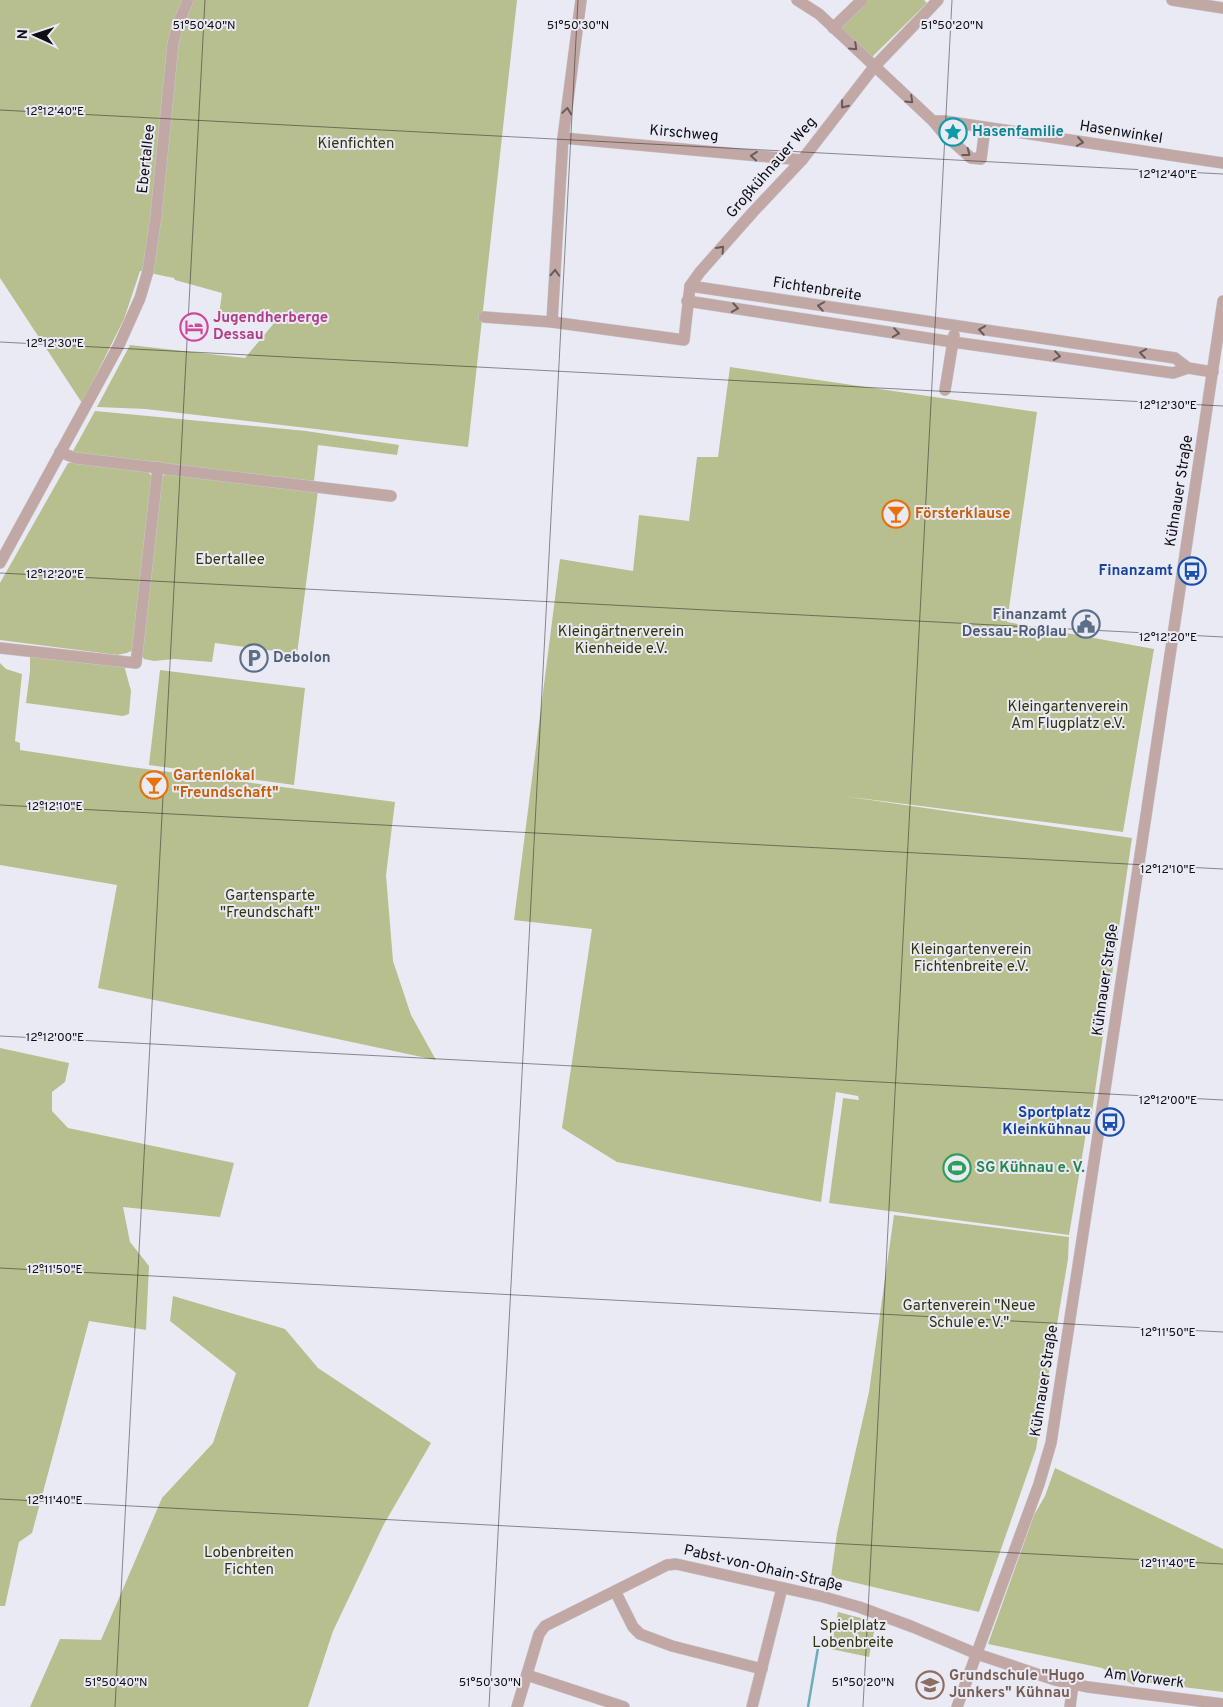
<svg xmlns="http://www.w3.org/2000/svg" width="1223" height="1707" viewBox="0 0 1223 1707" font-family="Overpass,sans-serif">
<style>
.green{fill:#b7bf8e}
.lines{fill:none;stroke-linecap:round;stroke-linejoin:round}
.stream{stroke:#6cacbb;stroke-width:2.5}
.minor-casing{stroke:#c7c7d1;stroke-width:12}
.minor{stroke:#c2a8a4;stroke-width:11}
.oneway{stroke:#685b5b}
.ticks{fill:none;stroke:#0f0e12;stroke-width:1;stroke-opacity:0.45}
.labels{text-anchor:middle;dominant-baseline:central;stroke-width:4;stroke-linejoin:round;paint-order:stroke}
.culture-label{font-size:15px;font-weight:bold;fill:#0d838f;stroke:#eaeaf5;text-anchor:start}
.street-label{font-size:15px;fill:#0f0e12;stroke:#eaeaf5}
.park-label{font-size:15px;fill:#30340c;stroke:#eaeaf5}
.hotel-label{font-size:15px;font-weight:bold;fill:#b23c85;stroke:#eaeaf5;text-anchor:start}
.food-label{font-size:15px;font-weight:bold;fill:#c56008;stroke:#eaeaf5;text-anchor:start}
.transit-label{font-size:15px;font-weight:bold;fill:#164399;stroke:#eaeaf5;text-anchor:end}
.service-label{font-size:15px;font-weight:bold;fill:#4e5e75;stroke:#eaeaf5;text-anchor:end}
.leisure-label{font-size:15px;font-weight:bold;fill:#27864d;stroke:#eaeaf5;text-anchor:start}
.education-label{font-size:15px;font-weight:bold;fill:#785e54;stroke:#eaeaf5;text-anchor:start}
.ticks-label{font-size:12px;text-anchor:middle;fill:#0f0e12;stroke:#eaeaf5;stroke-width:4;stroke-linejoin:round;paint-order:stroke}
</style>
<rect width="100%" height="100%" fill="#eaeaf5"/>
<g class="green">
<polygon points="0,0 517,0 468,447 146,409 97,407 130,345 245,358 275,322 219,315 222,293 175,280 174,278 140,271 124,319 82,403 0,278"/>
<polygon points="865,0 924,0 927,3 871,58 839,26"/>
<polygon points="730,367 1037,412 1007,622 1154,649 1123,832 843,796 1132,838 1089,1132 1070,1130 1086,1133 1069,1235 829,1203 843,1098 859,1100 858,1096 836,1092 821,1202 617,1162 562,1128 592,929 514,920 560,559 633,571 639,515 689,521 697,457 718,457"/>
<polygon points="95,411 306,431 399,445 397,455 318,445 314,481 77,454 73,451"/>
<polygon points="75,462 145,470 151,475 153,481 133,650 127,653 117,655 0,640 0,583 68,463"/>
<polygon points="170,472 318,491 297,654 215,643 212,662 174,659 154,661 144,659 140,652 160,480 164,475"/>
<polygon points="30,654 124,665 131,691 129,714 123,716 26,703 30,671"/>
<polygon points="0,663 6,669 22,674 15,741 20,743 20,750 131,767 395,802 386,875 393,961 411,1015 436,1060 98,988 117,885 0,865"/>
<polygon points="160,670 305,688 294,785 149,765"/>
<polygon points="0,1048 69,1063 65,1082 52,1092 52,1111 68,1128 234,1163 220,1217 123,1207 130,1242 149,1266 146,1330 89,1321 32,1533 19,1542 5,1606 0,1606"/>
<polygon points="894,1215 1069,1237 1068,1259 1036,1449 979,1612 831,1577 837,1533 869,1392"/>
<polygon points="173,1296 285,1329 318,1368 431,1443 384,1524 333,1631 308,1707 30,1707 60,1639 101,1640 162,1498 213,1443 236,1373 170,1321"/>
<polygon points="1055,1468 1223,1549 1223,1692 1135,1681 1134,1685 1102,1668 988,1644 1034,1515 1045,1496"/>
<polygon points="838,1612 876,1622 869,1657 831,1649"/>
</g>
<g class="lines">
<polyline class="stream" points="808,1707 818,1648"/>
<g class="minor-casing">
<g id="minor">
<polyline points="797,0 819,14 933,121 944,121 1223,163"/>
<polyline points="1172,0 1223,8"/>
<polyline points="833,28 862,0"/>
<polyline points="933,121 943,133 971,158 981,159 985,128"/>
<polyline points="563,138 802,160"/>
<polyline points="690,286 1175,358 1188,368"/>
<polyline points="687,301 953,342 1173,373 1188,368 1213,372"/>
<polyline points="484,317 552,322 684,340 690,286 700,272 753,212 802,160 874,67 938,0"/>
<polyline points="552,322 563,138 581,0"/>
<polyline points="945,390 954,335"/>
<polyline points="60,452 75,458 391,496"/>
<polyline points="0,563 119,345 140,298 148,271 156,216 173,43 177,27 188,0"/>
<polyline points="0,648 136,663 158,467"/>
<polyline points="615,1591 633,1627 640,1634 672,1646 762,1669"/>
<polyline points="527,1675 624,1707"/>
<polyline points="517,1707 539,1634 545,1626 667,1565 676,1564 824,1597 859,1607 913,1627 977,1654 1055,1680 1088,1687 1223,1704"/>
<polyline points="752,1707 782,1588"/>
<polyline points="957,1707 1039,1484 1051,1443 1104,1096 1223,301"/>
<polyline points="1070,1707 1073,1684"/>
</g>
</g>
<use href="#minor" class="minor"/>
</g>
<defs><path id="oneway-chevron" d="M-2-3.5L2.5 0L-2 3.5" fill="none" stroke-width="1.6" stroke-linecap="round" stroke-linejoin="round" transform="scale(1.25)"/></defs>
<g class="oneway">
<use href="#oneway-chevron" transform="translate(854 47) rotate(44)"/>
<use href="#oneway-chevron" transform="translate(910 100) rotate(43)"/>
<use href="#oneway-chevron" transform="translate(844 105) rotate(128)"/>
<use href="#oneway-chevron" transform="translate(567 111) rotate(-82)"/>
<use href="#oneway-chevron" transform="translate(1080 142) rotate(8)"/>
<use href="#oneway-chevron" transform="translate(967 153) rotate(37)"/>
<use href="#oneway-chevron" transform="translate(754 156) rotate(-175)"/>
<use href="#oneway-chevron" transform="translate(721 249) rotate(-48)"/>
<use href="#oneway-chevron" transform="translate(555 273) rotate(-87)"/>
<use href="#oneway-chevron" transform="translate(821 306) rotate(-171)"/>
<use href="#oneway-chevron" transform="translate(735 308) rotate(9)"/>
<use href="#oneway-chevron" transform="translate(982 330) rotate(-172)"/>
<use href="#oneway-chevron" transform="translate(896 333) rotate(9)"/>
<use href="#oneway-chevron" transform="translate(1143 353) rotate(-172)"/>
<use href="#oneway-chevron" transform="translate(1057 356) rotate(8)"/>
</g>
<path class="ticks" d="M0 110 1223 174M0 342 1223 406M0 573 1223 637M0 805 1223 869M0 1036 1223 1100M0 1268 1223 1332M0 1499 1223 1564M115 1707 205 0M489 1707 578 0M863 1707 952 0"/>
<defs>
<g id="sight-ring" transform="scale(1.4375)"><circle r="9.5" fill="#eaeaf5" stroke="#0f9aa8" stroke-width="1.5"/><path d="M0-6L1.8-2.2L6-1.7L2.9 1.2L3.7 5.4L0 3.3L-3.7 5.4L-2.9 1.2L-6-1.7L-1.8-2.2Z" fill="#0f9aa8"/></g>
<g id="hotel-ring" transform="scale(1.4375)"><circle r="9.5" fill="#eaeaf5" stroke="#d1479c" stroke-width="1.5"/><path d="M-6-4.5h1.5V1H6V5H4.5V3h-9V5H-6ZM-4 0a1.8 1.8 0 1 1 3.6 0ZM.5 0V-2.5h3Q6-2.5 6 0Z" fill="#d1479c"/></g>
<g id="bar-ring" transform="scale(1.4375)"><circle r="9.5" fill="#eaeaf5" stroke="#e8710a" stroke-width="1.5"/><path d="M-6-5H6L.8 .8V4.5H3.5V6h-7V4.5H-.8V.8Z" fill="#e8710a"/></g>
<g id="bus-ring" transform="scale(1.4375)"><circle r="9.5" fill="#eaeaf5" stroke="#1a4fb4" stroke-width="1.5"/><path d="M-5-6H5V4H4V6H2V4H-2V6H-4V4H-5ZM-3.5-4V0h7V-4ZM-3.5 1.2v1.5H-2V1.2ZM2 1.2v1.5H3.5V1.2Z" fill="#1a4fb4"/></g>
<g id="civic-ring" transform="scale(1.4375)"><circle r="9.5" fill="#eaeaf5" stroke="#5c6f8a" stroke-width="1.5"/><path d="M-.6-6.5H3V-4.5H.6V-3L4-1V1h2V6H-6V1h2V-1L-.6-3ZM-1.2 2.5V6h2.4V2.5Z" fill="#5c6f8a"/></g>
<g id="parking-ring" transform="scale(1.4375)"><circle r="9.5" fill="#eaeaf5" stroke="#5c6f8a" stroke-width="1.5"/><path d="M-3.5-5.5H1a3.5 3.5 0 0 1 0 7H-1V5.5H-3.5ZM-1-3.4V-.6H.8a1.4 1.4 0 0 0 0-2.8Z" fill="#5c6f8a"/></g>
<g id="stadium-ring" transform="scale(1.4375)"><circle r="9.5" fill="#eaeaf5" stroke="#2e9e5b" stroke-width="1.5"/><path d="M0-5a6.5 5 0 1 0 0 10a6.5 5 0 1 0 0-10ZM-3.5-1.8h7v3.6h-7Z" fill="#2e9e5b"/></g>
<g id="school-ring" transform="scale(1.4375)"><circle r="9.5" fill="#eaeaf5" stroke="#8d6e63" stroke-width="1.5"/><path d="M0-5L7-2L0 1L-7-2ZM-4 1L0 2.5L4 1V4Q0 6-4 4Z" fill="#8d6e63"/></g>
</defs>
<g fill-rule="evenodd">
<use href="#sight-ring" x="953" y="132"/>
<use href="#hotel-ring" x="194" y="327"/>
<use href="#bar-ring" x="896" y="514"/>
<use href="#bus-ring" x="1192" y="571"/>
<use href="#civic-ring" x="1086" y="624"/>
<use href="#parking-ring" x="254" y="658"/>
<use href="#bar-ring" x="154" y="785"/>
<use href="#bus-ring" x="1110" y="1122"/>
<use href="#stadium-ring" x="957" y="1168"/>
<use href="#school-ring" x="930" y="1685"/>
</g>
<g class="labels">
<g class="culture-label">
<text x="972" y="132">Hasenfamilie</text>
</g>
<g class="street-label">
<text transform="translate(1121 133) rotate(9)">Hasenwinkel</text>
<text transform="translate(684 134) rotate(5)">Kirschweg</text>
<text transform="translate(147 159) rotate(-84)">Ebertallee</text>
<text transform="translate(772 168) rotate(-49)">Großkühnauer Weg</text>
<text transform="translate(817 290) rotate(9)">Fichtenbreite</text>
<text transform="translate(1180 491) rotate(-81)">Kühnauer Straße</text>
<text transform="translate(1106 980) rotate(-82)">Kühnauer Straße</text>
<text transform="translate(1045 1381) rotate(-81)">Kühnauer Straße</text>
<text transform="translate(763 1569) rotate(13)">Pabst-von-Ohain-Straße</text>
<text transform="translate(1144 1679) rotate(7)">Am Vorwerk</text>
</g>
<g class="park-label">
<text x="356" y="144">Kienfichten</text>
<text x="230" y="560">Ebertallee</text>
<text x="621" y="632">Kleingärtnerverein<tspan x="621" dy="17">Kienheide e.V.</tspan></text>
<text x="1068" y="707">Kleingartenverein<tspan x="1068" dy="17">Am Flugplatz e.V.</tspan></text>
<text x="270" y="896">Gartensparte<tspan x="270" dy="17">"Freundschaft"</tspan></text>
<text x="971" y="950">Kleingartenverein<tspan x="971" dy="17">Fichtenbreite e.V.</tspan></text>
<text x="969" y="1306">Gartenverein "Neue<tspan x="969" dy="17">Schule e. V."</tspan></text>
<text x="249" y="1553">Lobenbreiten<tspan x="249" dy="17">Fichten</tspan></text>
<text x="853" y="1626">Spielplatz<tspan x="853" dy="17">Lobenbreite</tspan></text>
</g>
<g class="hotel-label">
<text x="213" y="318">Jugendherberge<tspan x="213" dy="17">Dessau</tspan></text>
</g>
<g class="food-label">
<text x="915" y="514">Försterklause</text>
<text x="173" y="776">Gartenlokal<tspan x="173" dy="17">"Freundschaft"</tspan></text>
</g>
<g class="transit-label">
<text x="1173" y="571">Finanzamt</text>
<text x="1091" y="1113">Sportplatz<tspan x="1091" dy="17">Kleinkühnau</tspan></text>
</g>
<g class="service-label">
<text x="1067" y="615">Finanzamt<tspan x="1067" dy="17">Dessau-Roßlau</tspan></text>
<text x="273" y="658" text-anchor="start">Debolon</text>
</g>
<g class="leisure-label">
<text x="976" y="1168">SG Kühnau e. V.</text>
</g>
<g class="education-label">
<text x="949" y="1676">Grundschule "Hugo<tspan x="949" dy="17">Junkers" Kühnau</tspan></text>
</g>
</g>
<g class="ticks-label">
<text x="204" y="29">51°50'40"N</text>
<text x="578" y="29">51°50'30"N</text>
<text x="952" y="29">51°50'20"N</text>
<text x="55" y="115">12°12'40"E</text>
<text x="1168" y="178">12°12'40"E</text>
<text x="55" y="347">12°12'30"E</text>
<text x="1168" y="409">12°12'30"E</text>
<text x="55" y="578">12°12'20"E</text>
<text x="1168" y="641">12°12'20"E</text>
<text x="55" y="810">12°12'10"E</text>
<text x="1168" y="873">12°12'10"E</text>
<text x="55" y="1041">12°12'00"E</text>
<text x="1168" y="1104">12°12'00"E</text>
<text x="55" y="1273">12°11'50"E</text>
<text x="1168" y="1336">12°11'50"E</text>
<text x="55" y="1504">12°11'40"E</text>
<text x="1168" y="1567">12°11'40"E</text>
<text x="116" y="1686">51°50'40"N</text>
<text x="490" y="1686">51°50'30"N</text>
<text x="863" y="1686">51°50'20"N</text>
</g>
<g transform="translate(35 35) rotate(273)" stroke="#eaeaf5" stroke-width="4" paint-order="stroke">
<path d="M0-4L9 19L0 12L-9 19Z" fill="#0f0e12"/>
<text y="-8" font-size="14" font-weight="bold" text-anchor="middle" fill="#0f0e12">N</text>
</g>
</svg>
